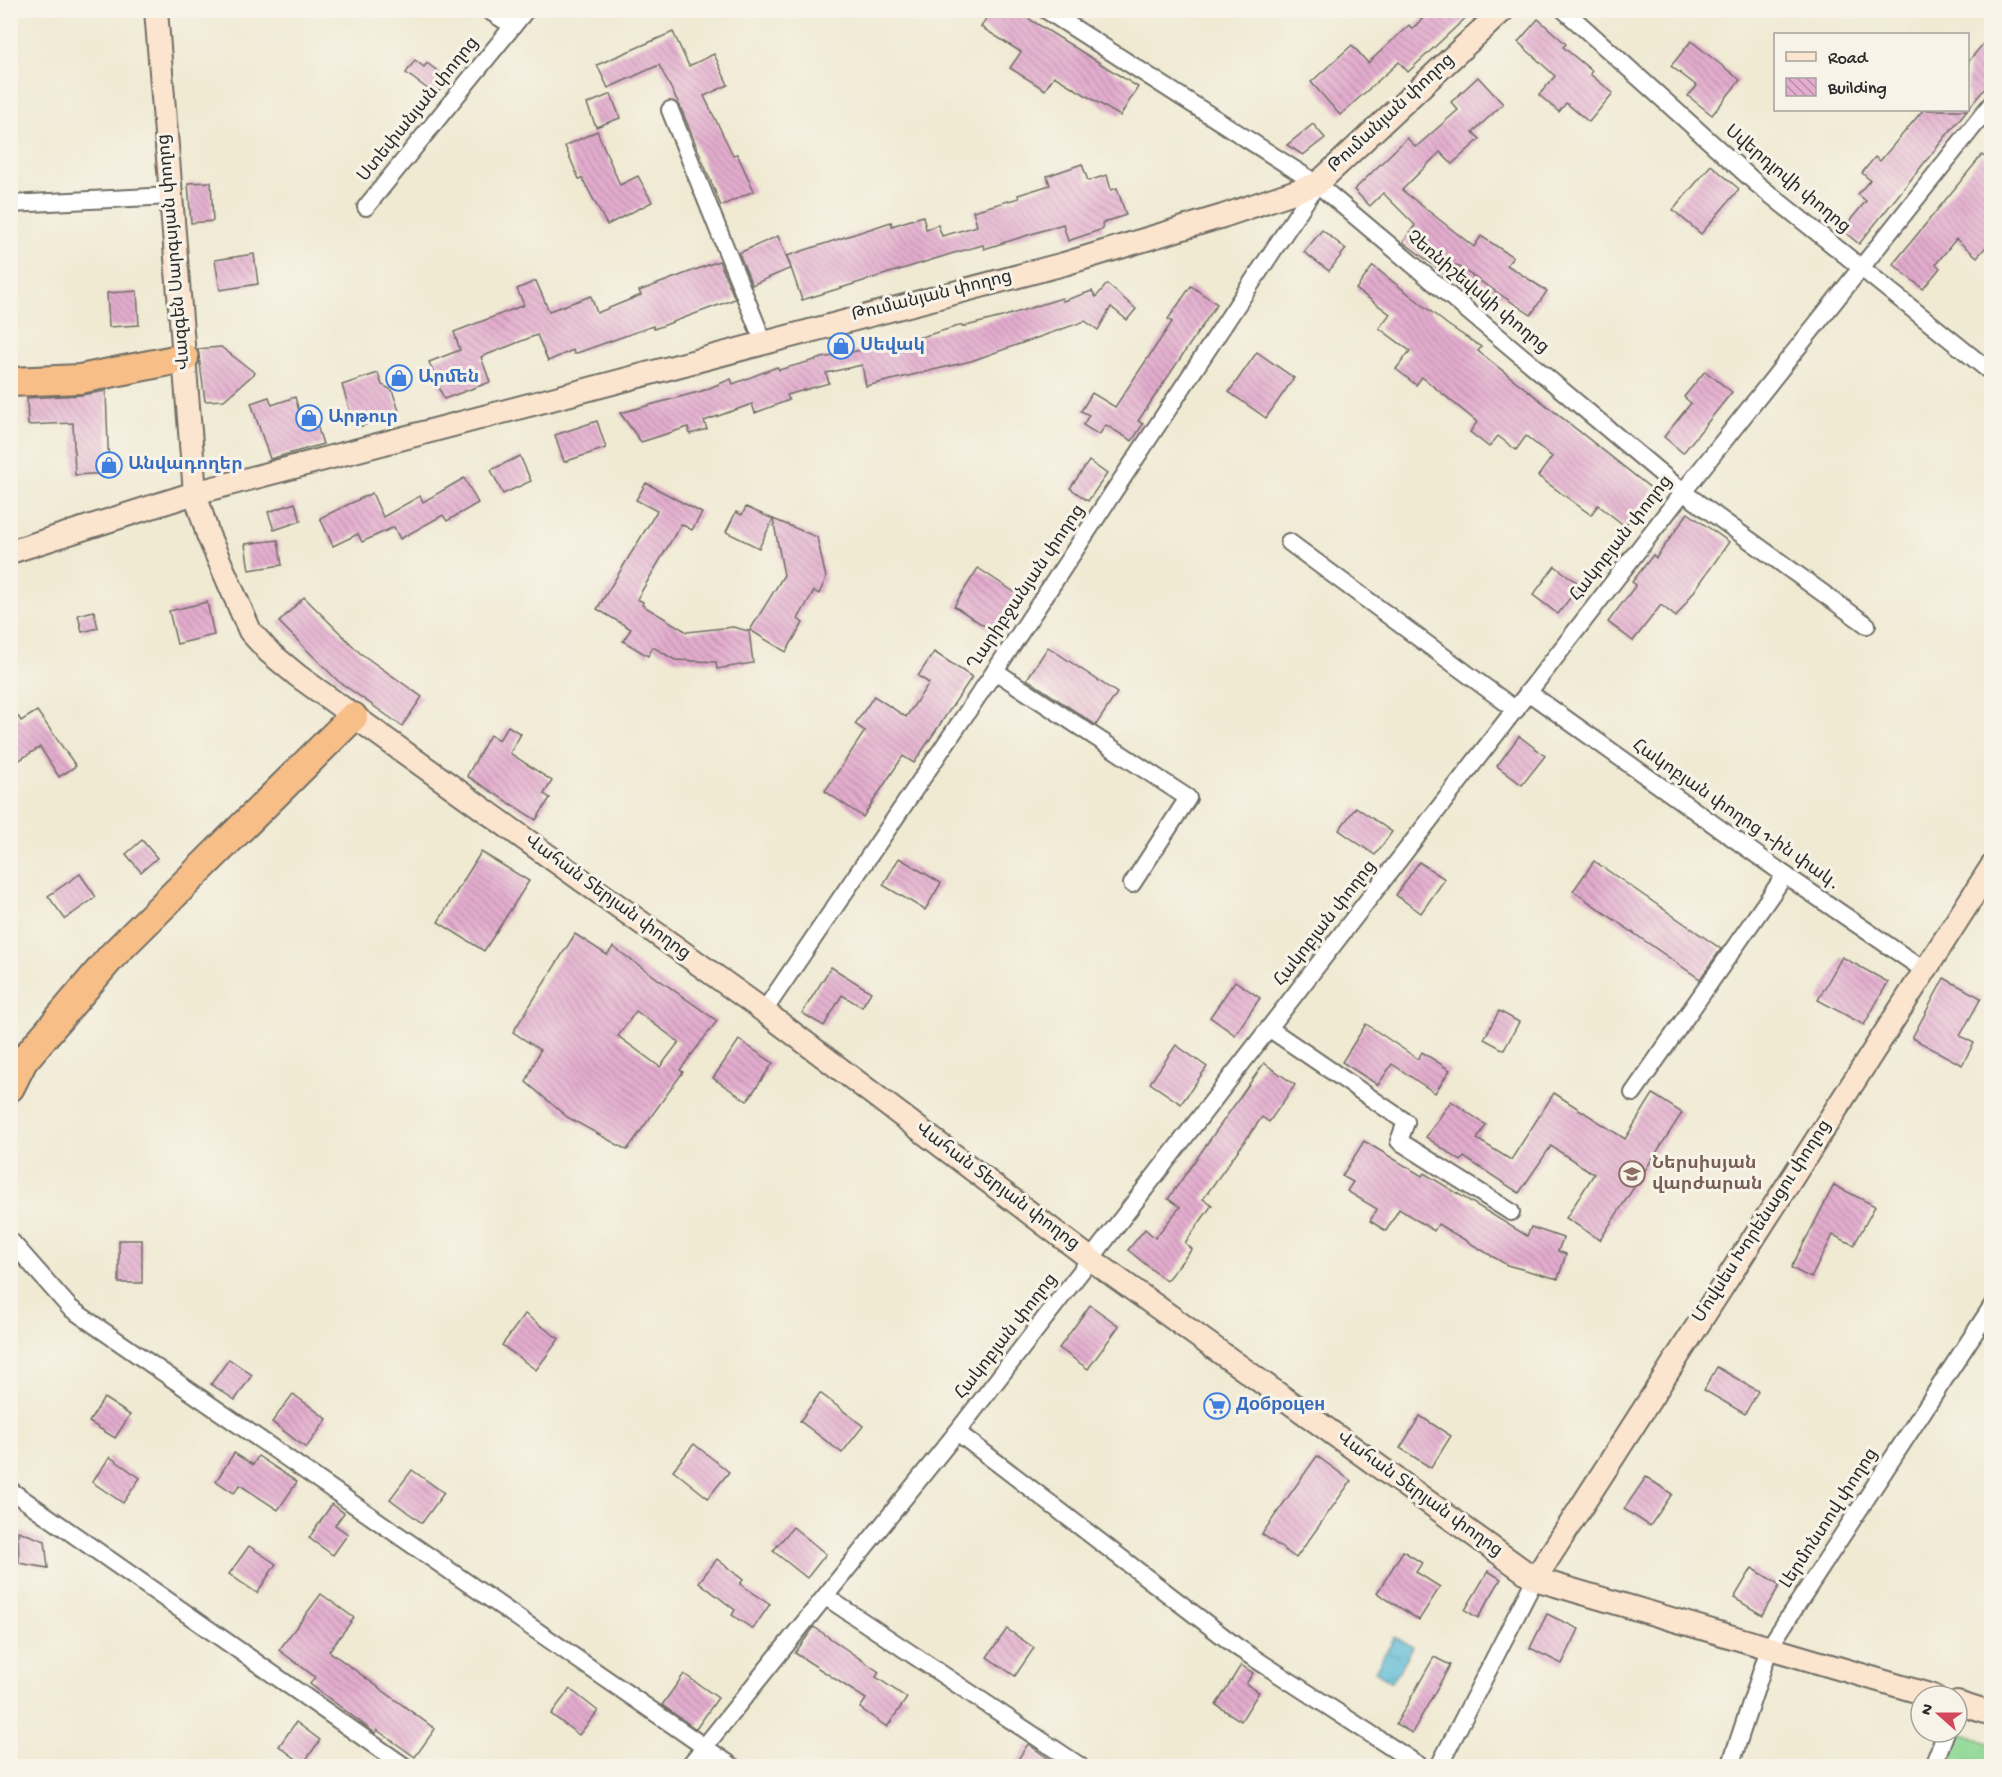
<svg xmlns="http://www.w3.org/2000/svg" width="2002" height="1777" viewBox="0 0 2002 1777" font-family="'Gochi Hand','Noto Sans Armenian',sans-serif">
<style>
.park{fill:url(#park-tufts);stroke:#5d8260;stroke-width:1.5}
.water{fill:url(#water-ripples);stroke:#417280;stroke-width:1.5}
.building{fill:url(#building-back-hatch);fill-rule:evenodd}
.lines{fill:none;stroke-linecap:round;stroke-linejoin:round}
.street-casing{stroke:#706e66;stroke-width:20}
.secondary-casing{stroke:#706e66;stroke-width:26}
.highway-casing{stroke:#706e66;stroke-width:32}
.street{stroke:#fff;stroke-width:16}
.secondary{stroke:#fce5cf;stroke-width:22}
.highway{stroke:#f7be87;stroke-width:28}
.labels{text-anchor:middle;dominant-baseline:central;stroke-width:6;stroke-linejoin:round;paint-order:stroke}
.street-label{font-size:18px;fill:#2b2b2b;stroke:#f7f3e8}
.shop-label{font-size:18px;font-weight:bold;fill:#366cbe;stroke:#f7f3e8;text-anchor:start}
.education-label{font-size:18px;font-weight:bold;fill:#785e54;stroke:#f7f3e8;text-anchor:start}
</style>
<defs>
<pattern id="park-tufts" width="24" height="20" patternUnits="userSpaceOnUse" patternTransform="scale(1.5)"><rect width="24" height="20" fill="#8fd995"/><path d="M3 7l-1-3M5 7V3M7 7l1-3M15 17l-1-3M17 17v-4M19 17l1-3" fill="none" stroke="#7cba81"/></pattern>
<pattern id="water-ripples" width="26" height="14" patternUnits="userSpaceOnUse" patternTransform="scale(1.5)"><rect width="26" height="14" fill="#57b8d5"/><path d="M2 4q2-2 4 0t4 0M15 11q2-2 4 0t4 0" fill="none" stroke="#4896ad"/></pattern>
<pattern id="building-back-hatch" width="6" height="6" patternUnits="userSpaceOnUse" patternTransform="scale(1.5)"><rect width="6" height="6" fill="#e4adcf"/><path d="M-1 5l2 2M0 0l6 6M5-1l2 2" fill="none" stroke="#b98da8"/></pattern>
</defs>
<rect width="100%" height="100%" fill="#f7f3e8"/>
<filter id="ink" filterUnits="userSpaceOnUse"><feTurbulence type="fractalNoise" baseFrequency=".0167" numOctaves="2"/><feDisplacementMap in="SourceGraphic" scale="12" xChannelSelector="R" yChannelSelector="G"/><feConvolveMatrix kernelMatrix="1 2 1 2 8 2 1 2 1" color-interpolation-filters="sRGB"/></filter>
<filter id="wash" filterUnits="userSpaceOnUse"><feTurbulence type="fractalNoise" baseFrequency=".008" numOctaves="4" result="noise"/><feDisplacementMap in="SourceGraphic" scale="24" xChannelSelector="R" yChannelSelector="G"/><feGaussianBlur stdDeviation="1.35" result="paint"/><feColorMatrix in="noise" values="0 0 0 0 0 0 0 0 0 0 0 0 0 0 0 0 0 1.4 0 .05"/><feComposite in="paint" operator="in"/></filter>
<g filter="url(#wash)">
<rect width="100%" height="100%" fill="#f0ead3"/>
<polygon class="park" points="1960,1733 1991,1744 1991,1766 1948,1766"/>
<polygon class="water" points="1395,1637 1413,1648 1392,1682 1375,1671"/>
<g id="blocks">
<g class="building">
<polygon points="991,10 1015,10 1138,87 1120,116 1054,76 1045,90 1010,68 1021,52 981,27"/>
<polygon points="1431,10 1474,10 1408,72 1399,62 1340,115 1311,82 1352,45 1368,63 1409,25 1412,29"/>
<polygon points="1538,19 1566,44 1563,47 1592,71 1590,74 1613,93 1589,122 1566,103 1559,112 1539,95 1555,76 1518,42"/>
<polygon points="673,32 689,66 714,54 728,85 704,96 733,155 737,154 754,191 721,206 680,106 659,65 608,88 597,65"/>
<polygon points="1992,33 1992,80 1968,109 1968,62"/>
<polygon points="1691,41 1740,80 1712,115 1688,96 1697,86 1671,66"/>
<polygon points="415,60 424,67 427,63 448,79 436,95 406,73"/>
<polygon points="1478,77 1503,104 1473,132 1480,139 1452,164 1440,152 1402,190 1474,247 1481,236 1513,257 1507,265 1547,291 1531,315 1456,265 1448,276 1403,242 1415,225 1383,193 1370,206 1354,190 1407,138 1416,147 1458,110 1451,102"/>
<polygon points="611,94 620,118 596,127 587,104"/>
<polygon points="1923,110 1967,110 1859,244 1842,230 1866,201 1858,194 1870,180 1862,173 1875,157 1880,161"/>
<polygon points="1313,124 1325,138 1303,155 1287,145"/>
<polygon points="597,131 620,185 638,176 652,202 607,225 582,178 579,179 565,146"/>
<polygon points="1982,155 1992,163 1992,240 1977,257 1956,239 1936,264 1940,268 1923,289 1893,264"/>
<polygon points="1082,164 1088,181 1107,175 1111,190 1117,188 1126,215 1102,223 1103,229 1068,241 1063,224 984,249 983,245 954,253 802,300 791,268 752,285 739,253 778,236 791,268 787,256 891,222 892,226 923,216 926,229 938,225 942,236 977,226 973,211 1019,198 1018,195 1050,185 1047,176"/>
<polygon points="1711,165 1739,189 1701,234 1673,210"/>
<polygon points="211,182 213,221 191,223 188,183"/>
<polygon points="1322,230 1346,249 1329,271 1304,252"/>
<polygon points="254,254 258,284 220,290 215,260"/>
<polygon points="719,261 735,299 654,329 653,326 574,354 573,350 548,361 537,335 481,357 490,382 444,399 429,362 460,350 454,332 524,305 517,289 536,281 549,311 591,296 597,313 641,295 639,291"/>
<polygon points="1373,266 1448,325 1481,347 1478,351 1653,490 1625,526 1598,505 1591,515 1538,476 1552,457 1526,436 1516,450 1498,436 1489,447 1470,432 1477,422 1422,377 1416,385 1396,369 1410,351 1379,328 1390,314 1356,289"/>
<polygon points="1107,284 1136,309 1127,320 1111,307 1098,330 1085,321 971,361 866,386 862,365 826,373 829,383 787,395 789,400 755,413 752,404 704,421 707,429 690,434 688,427 641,442 620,413 702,391 731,379 733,384 777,367 779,370 822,358 911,340 962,325 962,327 1002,317 1062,298 1063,301 1092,291 1096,297"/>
<polygon points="1191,286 1217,304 1138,421 1143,424 1132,441 1106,425 1099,435 1083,425 1089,415 1081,411 1092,393 1115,407 1172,322 1168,319"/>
<polygon points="137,291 139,325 109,327 107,293"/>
<polygon points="221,347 255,373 224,400 205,401 198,349"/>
<polygon points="1257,352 1294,378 1266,418 1229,392"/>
<polygon points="1705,371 1732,392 1683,453 1664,437 1691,403 1684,397"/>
<polygon points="378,373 382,385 392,390 400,414 355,428 342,385"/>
<polygon points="106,391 109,473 75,475 73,423 28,425 27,398 81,395"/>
<polygon points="269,397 272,405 295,397 299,411 311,407 323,444 270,459 251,403"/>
<polygon points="597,421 606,448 564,462 555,435"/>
<polygon points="520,456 531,481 503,494 491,470"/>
<polygon points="1089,461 1107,474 1088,501 1070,488"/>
<polygon points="464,478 478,503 447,521 443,515 400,539 394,527 362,542 358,534 333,546 320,518 372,493 383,517 420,496 423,502"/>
<polygon points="646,483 702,513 692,530 681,524 637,599 643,602 642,605 687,632 733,627 749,631 753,663 717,669 716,662 675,660 653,647 648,656 623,641 631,629 597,609 657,511 636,500"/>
<polygon points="295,503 301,521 274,530 268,512"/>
<polygon points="746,507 773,519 759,548 726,532 736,512 742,515"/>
<polygon points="1688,513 1729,542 1676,617 1661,605 1633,641 1608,622 1636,585 1632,582 1653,555 1656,558"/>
<polygon points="773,519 817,537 826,578 819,594 814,591 798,619 803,623 786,652 750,630 784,575"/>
<polygon points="278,540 282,565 249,570 245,544"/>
<polygon points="1555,566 1580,585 1558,614 1533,595"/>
<polygon points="978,568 1020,596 995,633 954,606"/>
<polygon points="304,597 360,653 422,697 402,726 338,681 279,622"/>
<polygon points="207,602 214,635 177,644 169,611"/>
<polygon points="94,611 98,628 82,632 78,615"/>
<polygon points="1048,647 1117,693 1096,725 1027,679"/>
<polygon points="934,652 972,677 914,763 903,756 863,817 825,791 865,731 855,724 874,696 906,717 929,683 918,676"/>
<polygon points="10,704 21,721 37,711 76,766 59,777 40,747 10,766"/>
<polygon points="508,726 521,734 510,753 552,781 544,794 550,798 536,820 467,776 490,735 499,740"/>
<polygon points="1519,736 1545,756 1522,785 1497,766"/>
<polygon points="1356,807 1392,832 1375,855 1339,830"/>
<polygon points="142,840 157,858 141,872 126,854"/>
<polygon points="481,852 529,881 484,951 438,922"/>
<polygon points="899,858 941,883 925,910 883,885"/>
<polygon points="1594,861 1721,949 1700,979 1573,891"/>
<polygon points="1419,862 1445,879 1421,913 1396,895"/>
<polygon points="80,874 96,897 65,919 48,896"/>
<path d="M575 934 607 955 613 947 717 1021 680 1070 683 1072 627 1150 567 1117 526 1082 540 1050 513 1032ZM636 1011 679 1042 660 1067 618 1036Z"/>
<polygon points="1842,957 1888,982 1864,1025 1818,1000"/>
<polygon points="831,967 871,992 862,1007 842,995 824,1026 802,1013"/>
<polygon points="1944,978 1981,998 1960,1036 1974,1043 1962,1065 1912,1038"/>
<polygon points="1235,981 1260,998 1235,1035 1210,1017"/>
<polygon points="1499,1011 1519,1022 1504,1050 1484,1039"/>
<polygon points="1366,1024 1418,1059 1422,1052 1450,1070 1435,1093 1392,1064 1378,1085 1342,1062"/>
<polygon points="739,1040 773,1063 747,1101 713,1078"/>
<polygon points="1176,1045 1207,1067 1181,1104 1150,1083"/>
<polygon points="1264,1063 1295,1085 1269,1122 1262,1117 1203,1199 1212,1205 1185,1243 1192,1249 1166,1281 1128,1250 1145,1229 1155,1238 1180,1207 1168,1199"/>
<polygon points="1554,1093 1625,1139 1653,1094 1682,1113 1600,1240 1566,1218 1594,1174 1551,1146 1519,1193 1464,1157 1461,1161 1426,1137 1451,1101 1486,1125 1477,1139 1511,1160"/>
<polygon points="1364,1141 1422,1176 1424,1173 1527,1236 1531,1227 1563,1238 1558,1251 1566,1254 1558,1279 1507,1265 1438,1224 1434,1231 1399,1209 1386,1231 1370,1221 1377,1209 1347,1191 1353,1182 1342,1176"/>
<polygon points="1834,1185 1875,1206 1854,1245 1833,1235 1811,1278 1791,1268"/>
<rect x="119" y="1240" width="23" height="43"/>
<polygon points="1090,1305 1119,1326 1088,1369 1059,1348"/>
<polygon points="525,1314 559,1339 536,1370 502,1345"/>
<polygon points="229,1359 252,1375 235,1400 211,1384"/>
<polygon points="1717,1367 1758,1391 1745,1414 1704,1390"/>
<polygon points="820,1393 863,1426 842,1453 800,1421"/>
<polygon points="293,1394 327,1419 306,1448 272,1422"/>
<polygon points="104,1398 130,1415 115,1438 89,1422"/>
<polygon points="1420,1416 1451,1436 1431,1468 1400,1448"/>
<polygon points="694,1444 729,1472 708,1498 673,1470"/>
<polygon points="234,1453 253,1465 258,1456 297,1482 278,1510 240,1485 234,1493 216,1481"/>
<polygon points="1317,1456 1351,1481 1296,1558 1262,1534"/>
<polygon points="110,1457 140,1478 123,1503 92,1482"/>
<polygon points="412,1470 444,1493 422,1523 390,1499"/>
<polygon points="1646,1477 1672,1494 1650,1526 1624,1509"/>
<polygon points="332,1504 344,1513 335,1525 348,1534 333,1555 309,1538"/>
<polygon points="793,1527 826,1554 807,1578 773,1551"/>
<polygon points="18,1531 45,1541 48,1568 19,1563"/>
<polygon points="249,1546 276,1564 257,1593 229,1574"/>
<polygon points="1403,1551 1422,1563 1416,1572 1440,1587 1419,1620 1377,1593"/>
<polygon points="717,1559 743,1580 740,1584 770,1604 753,1629 732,1615 735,1610 699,1582"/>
<polygon points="1752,1568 1780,1585 1762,1615 1734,1598"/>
<polygon points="1488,1571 1501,1579 1478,1618 1465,1610"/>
<polygon points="321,1594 354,1618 329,1651 435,1729 415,1757 377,1730 375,1733 310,1684 315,1677 279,1650"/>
<polygon points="1547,1614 1579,1629 1562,1664 1530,1648"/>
<polygon points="814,1627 879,1672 876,1677 907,1698 887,1727 860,1708 866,1699 795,1653"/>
<polygon points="1007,1629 1034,1648 1015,1676 987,1657"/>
<polygon points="1434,1657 1450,1665 1412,1733 1396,1724"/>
<polygon points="1241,1665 1253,1673 1246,1684 1259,1692 1241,1721 1216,1705"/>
<polygon points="684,1674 718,1698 696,1729 662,1705"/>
<polygon points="570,1689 598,1711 579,1735 551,1714"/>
<polygon points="296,1722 320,1740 303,1764 279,1746"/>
<polygon points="1028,1744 1060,1767 1013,1767"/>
</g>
</g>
</g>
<g filter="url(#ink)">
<use href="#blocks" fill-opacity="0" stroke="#706e66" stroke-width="1.5"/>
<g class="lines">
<g class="street-casing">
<g id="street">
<polyline points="488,10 513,26"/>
<polyline points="1046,10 1317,184 1683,492 1867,625"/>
<polyline points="1564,10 1757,184 1992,373"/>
<polyline points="670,110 763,341"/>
<polyline points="10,204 171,196"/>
<polyline points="366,207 526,10"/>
<polyline points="1289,542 1516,710"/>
<polyline points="995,671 1188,798 1132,884"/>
<polyline points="1528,692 1785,875 1924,970"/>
<polyline points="764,1011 995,671 1317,184"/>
<polyline points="1270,1029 1406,1122 1399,1141 1511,1212"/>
<polyline points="1633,1093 1785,875"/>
<polyline points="10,1240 70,1308 732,1766"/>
<polyline points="957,1432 1237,1647 1420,1766"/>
<polyline points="10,1490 404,1766"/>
<polyline points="826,1597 1080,1766"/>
<polyline points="689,1766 957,1432 1683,492 1992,103"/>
<polyline points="1439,1766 1535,1579"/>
<polyline points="1730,1766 1770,1646 1992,1306"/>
<polyline points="1933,1766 1946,1732"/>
</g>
</g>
<g class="secondary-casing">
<g id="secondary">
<polyline points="156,10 195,493 208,535 250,631 269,652 298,676 753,1003 1092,1260 1535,1579 1933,1696"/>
<polyline points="10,552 195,493 1064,264 1223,216 1317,184 1503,10"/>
<polyline points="1535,1579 1992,866"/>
<polyline points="1957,1703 1992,1714"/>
</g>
</g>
<g class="highway-casing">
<g id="highway">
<polyline points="10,382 80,379 184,358"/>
<polyline points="10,1087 23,1061 112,956 353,717"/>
</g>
</g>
<use href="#street" class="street"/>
<use href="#secondary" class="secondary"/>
<use href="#highway" class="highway"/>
</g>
</g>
<defs>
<g id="shop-ring" transform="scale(1.35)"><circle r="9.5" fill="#f7f3e8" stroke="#3f7fe0" stroke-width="1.5"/><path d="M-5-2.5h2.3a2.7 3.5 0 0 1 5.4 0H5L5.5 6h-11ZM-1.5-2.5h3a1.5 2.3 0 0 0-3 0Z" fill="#3f7fe0"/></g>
<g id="school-ring" transform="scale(1.35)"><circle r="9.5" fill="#f7f3e8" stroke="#8d6e63" stroke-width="1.5"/><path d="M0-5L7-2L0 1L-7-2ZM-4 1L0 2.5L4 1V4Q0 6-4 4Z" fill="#8d6e63"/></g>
<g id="supermarket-ring" transform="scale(1.35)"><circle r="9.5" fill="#f7f3e8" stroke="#3f7fe0" stroke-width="1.5"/><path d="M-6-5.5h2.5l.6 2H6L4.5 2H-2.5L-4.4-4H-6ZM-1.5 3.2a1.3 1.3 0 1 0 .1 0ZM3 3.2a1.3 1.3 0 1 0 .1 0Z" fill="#3f7fe0"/></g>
</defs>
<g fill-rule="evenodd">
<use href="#shop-ring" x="841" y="346"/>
<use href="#shop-ring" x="399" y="378"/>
<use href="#shop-ring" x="309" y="418"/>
<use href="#shop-ring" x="109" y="465"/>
<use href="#school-ring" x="1632" y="1174"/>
<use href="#supermarket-ring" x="1217" y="1406"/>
</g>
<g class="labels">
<g class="street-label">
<text transform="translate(419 110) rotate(-51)">Ստեփանյան փողոց</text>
<text transform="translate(1392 114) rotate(-43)">Թումանյան փողոց</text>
<text transform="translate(1787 180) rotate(40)">Սվերդլովի փողոց</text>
<text transform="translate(175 252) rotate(-95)">Վազգեն Սարգսյան փողոց</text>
<text transform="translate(1477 293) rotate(40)">Չեռնիշեվսկի փողոց</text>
<text transform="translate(932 297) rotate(-14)">Թումանյան փողոց</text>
<text transform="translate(1622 539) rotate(-52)">Հակոբյան փողոց</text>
<text transform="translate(1027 588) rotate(-56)">Ղարիբջանյան փողոց</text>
<text transform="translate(1736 816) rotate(35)">Հակոբյան փողոց 1-ին փակ․</text>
<text transform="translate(607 898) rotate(36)">Վահան Տերյան փողոց</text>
<text transform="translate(1326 924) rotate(-52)">Հակոբյան փողոց</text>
<text transform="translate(997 1187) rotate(37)">Վահան Տերյան փողոց</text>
<text transform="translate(1763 1222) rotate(-57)">Մովսես Խորենացու փողոց</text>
<text transform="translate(1007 1337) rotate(-52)">Հակոբյան փողոց</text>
<text transform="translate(1419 1495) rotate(36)">Վահան Տերյան փողոց</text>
<text transform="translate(1830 1519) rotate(-57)">Լերմոնտով փողոց</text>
</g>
<g class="shop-label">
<text x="860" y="346">Սեվակ</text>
<text x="418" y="378">Արմեն</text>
<text x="328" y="418">Արթուր</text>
<text x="128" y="465">Անվադողեր</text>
<text x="1236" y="1406">Доброцен</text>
</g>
<g class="education-label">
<text x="1652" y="1164">Ներսիսյան<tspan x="1652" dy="21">վարժարան</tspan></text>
</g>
</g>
<rect width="2002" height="1777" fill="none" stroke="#f7f3e8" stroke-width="36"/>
<rect x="1774" y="33" width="195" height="78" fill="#f7f3e8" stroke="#a5a39c" stroke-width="1.5"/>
<rect x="1786" y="52" width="30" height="9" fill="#fce5cf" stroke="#a5a39c" stroke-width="1.5"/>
<text x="1828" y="63" font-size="18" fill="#2b2b2b">Road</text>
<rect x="1786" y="78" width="30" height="18" fill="url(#building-back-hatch)" stroke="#a5a39c" stroke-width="1.5"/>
<text x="1828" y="93" font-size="18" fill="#2b2b2b">Building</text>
<g transform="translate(1939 1714) rotate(291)"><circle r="28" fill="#f7f3e8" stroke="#a5a39c" stroke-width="1.5"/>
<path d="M0-4.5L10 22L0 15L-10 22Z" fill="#d1495b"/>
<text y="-9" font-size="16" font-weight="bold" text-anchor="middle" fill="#2b2b2b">N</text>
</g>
</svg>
